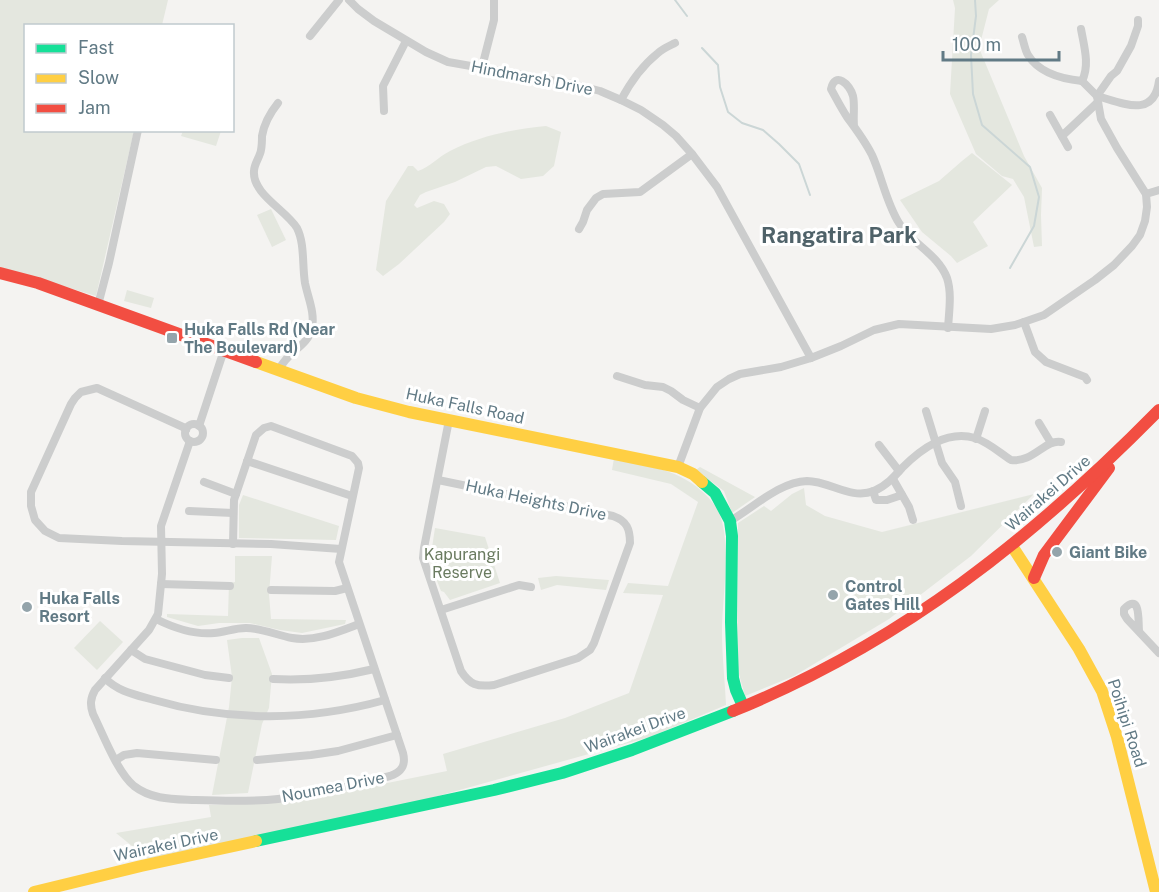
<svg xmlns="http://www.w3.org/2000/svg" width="1159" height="892" viewBox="0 0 1159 892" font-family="'Public Sans',sans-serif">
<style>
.green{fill:#e4e7df}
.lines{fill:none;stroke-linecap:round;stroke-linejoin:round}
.stream{stroke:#cbd6d6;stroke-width:2}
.street{stroke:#cccdcd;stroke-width:8}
.fast{stroke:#16e098;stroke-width:12}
.slow{stroke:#ffcf43;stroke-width:12}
.jam{stroke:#f24e42;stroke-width:12}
.poi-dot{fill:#94a4ab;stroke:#fff;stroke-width:2}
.labels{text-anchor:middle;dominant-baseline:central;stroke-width:6;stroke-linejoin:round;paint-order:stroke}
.street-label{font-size:16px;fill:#617a85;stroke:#fff}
.poi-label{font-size:16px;font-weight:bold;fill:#617a85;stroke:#fff;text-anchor:start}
.park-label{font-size:16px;fill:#6a7b60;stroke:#fff}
.district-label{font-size:22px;font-weight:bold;fill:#4f6269;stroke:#fff}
</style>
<rect width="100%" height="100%" fill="#f4f3f1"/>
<g class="green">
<polygon points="0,0 168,0 162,25 26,26 26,130 134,131 96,296 0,267"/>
<polygon points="953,0 999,0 989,9 979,48 1024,156 1042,188 1041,215 1042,246 1034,247 1024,197 1013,179 1002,176 976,154 950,94 955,8"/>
<path d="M546 126 561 132 554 166 543 176 521 179 496 166 486 167 455 182 426 192 420 195 414 205 417 208 434 201 444 204 450 214 444 222 399 264 383 276 376 270 386 201 408 166H413L418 171C430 167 438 157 450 151 480 136 513 129 546 126Z"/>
<polygon points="183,131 221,130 221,131 216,146 181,136"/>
<polygon points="972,153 1012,185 973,222 988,246 957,263 951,256 922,232 900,200 939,181 962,161"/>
<polygon points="271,209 286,240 272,247 257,215"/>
<polygon points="127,290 154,298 151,308 124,301"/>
<path d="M614 458C637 464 668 468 688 481 700 488 713 500 719 513 732 543 722 598 722 632 722 656 725 681 726 705L650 737 420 801 148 859 116 833 211 817 209 805 293 802 447 771 443 754 565 718 629 693 663 595 623 593 628 583 668 586 698 502 671 484 612 470Z"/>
<polygon points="700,467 755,497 732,513 724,491 696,470"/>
<polygon points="804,488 806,505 825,516 882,532 1034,494 971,556 889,619 794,676 745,696 737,667 738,523 764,506 771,511 792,494"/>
<polygon points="243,495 339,526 336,540 239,538 239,505"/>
<polygon points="435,528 485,537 500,583 450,600 444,592 441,591 432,568 431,554"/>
<polygon points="235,556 272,556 269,594 271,619 346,620 345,624 302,633 280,630 250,623 219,623 198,626 167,617 167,614 228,616 229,583 235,582"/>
<polygon points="556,576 609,580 606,590 557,585 541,590 538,578"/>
<polygon points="100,621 123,642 97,670 74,648"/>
<polygon points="242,638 259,638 272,674 269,708 262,724 248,793 212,795 229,707 232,677 227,640"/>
</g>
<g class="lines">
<g class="stream">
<polyline points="675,0 687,16"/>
<polyline points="975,0 976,16 971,55 973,94 982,125 1030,167 1039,197 1034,226 1010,268"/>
<polyline points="702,48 718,65 720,87 728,112 742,123 763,130 779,144 799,164 810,195"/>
</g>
<g class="street">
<polyline points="349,0 358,9 374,21 426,52 448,62 573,84 600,91 621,100 641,110 663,125 676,136 692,154 717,187 811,358"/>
<path d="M1081 29C1084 46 1090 65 1082 81"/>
<polyline points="310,36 339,0"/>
<path d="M1022 37C1024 43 1025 50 1028 55 1039 73 1062 79 1082 81"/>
<polyline points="482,67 494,20 494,0"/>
<polyline points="1097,96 1111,76 1117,71 1131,46 1138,26 1138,20"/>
<path d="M1097 96C1122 103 1154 119 1159 81"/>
<path d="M621 100C630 83 643 65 658 53 662 49 669 46 675 43"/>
<path d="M278 103C270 113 264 124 262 136 262 141 262 145 261 150 260 157 254 164 254 171 252 194 286 210 297 228 305 244 302 265 305 283 308 298 315 312 312 328 307 348 288 350 279 370"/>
<polyline points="384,111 383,86 406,41"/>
<polyline points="1050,115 1068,147"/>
<path d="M854 126C853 116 855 105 853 96 850 84 835 71 831 89 836 98 841 108 847 117 856 129 865 141 872 155 882 177 886 202 899 223 912 244 938 254 947 278 952 293 949 312 948 328"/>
<polyline points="1062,136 1097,103"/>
<polyline points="1146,194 1159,190"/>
<polyline points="579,229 583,222 587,210 596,198 603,194 640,192 692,154"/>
<polyline points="98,305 109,263 138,130"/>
<polyline points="1024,322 1035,352 1046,362 1085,377 1087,380"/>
<polyline points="617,376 645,385 663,387 671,391 683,400 700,408"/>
<polyline points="926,411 942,463 955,482 961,506"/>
<polyline points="1039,423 1051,443"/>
<circle cx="194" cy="433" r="9"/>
<polyline points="199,426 224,350"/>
<polyline points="186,430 183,427 97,388 81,392 75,398 71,404 31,492 31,506 35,520 45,531 59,538 122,541 271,544 341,549"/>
<polyline points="976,439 985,411"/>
<path d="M190 441 161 526 162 574 158 614 149 630 95 690C90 699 90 705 93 714 103 734 117 772 134 786 152 800 174 799 195 800 223 801 250 802 278 799 316 795 353 785 390 776 402 772 406 765 403 753L339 562 359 468 358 463 352 456 271 426 264 428 256 435 234 500 233 544"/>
<polyline points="879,445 899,471"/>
<polyline points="247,461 352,496"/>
<polyline points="678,467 700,408 717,387 729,379 740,374 781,367 811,358 841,346 874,330 899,324 991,329 1015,325 1044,315 1095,280 1114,265 1132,246 1140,235 1145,221 1147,207 1146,194 1117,148 1101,119 1097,96 1082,81"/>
<polyline points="893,479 909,507 913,520"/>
<path d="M438 480 613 516C627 521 630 529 630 543L594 643 590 650 578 658 494 685C477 687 470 685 461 671L423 558 424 548 449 420"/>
<polyline points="204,482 236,494"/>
<polyline points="873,491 876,500 887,500 902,495"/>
<polyline points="189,511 233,513"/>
<path d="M730 521C753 508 779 482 807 481 830 481 850 500 874 491 886 486 894 477 902 468 922 448 947 430 975 438 988 442 1000 453 1011 460 1033 463 1045 439 1061 442"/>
<polyline points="161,584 230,586"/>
<polyline points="271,590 335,591 347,588"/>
<polyline points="441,610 519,585 531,587"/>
<path d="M156 619C174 628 193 635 214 633 225 632 235 628 246 628 262 628 276 635 292 638 315 642 338 632 359 624"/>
<path d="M1139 631C1138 621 1141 592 1124 609V614L1127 619 1159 653"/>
<polyline points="131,650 145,659 205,675 229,678"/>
<path d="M105 678C118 692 137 695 154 700 229 722 310 721 385 700"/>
<path d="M273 679C308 681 341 677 374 669"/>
<polyline points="116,760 124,755 137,753 216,760"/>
<polyline points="257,760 311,755 338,751 397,735"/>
</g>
<g class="fast">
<polyline points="702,482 715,493 730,521 732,536 731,622 733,678 736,690 743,706"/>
<polyline points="256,841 494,790 562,773 632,750 733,711"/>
</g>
<g class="slow">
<polyline points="256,362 356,398 409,412 678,467 693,474 702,482"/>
<polyline points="1012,546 1079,649 1102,691 1117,737 1156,892"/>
<polyline points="34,892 141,866 256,841"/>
</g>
<g class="jam">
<polyline points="0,273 38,283 256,362"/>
<polyline points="1034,578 1044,555 1109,468"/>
<path d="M733 711C901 643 1033 538 1159 410"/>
</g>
</g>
<g class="poi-dot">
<rect x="166" y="332" width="12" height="12" rx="3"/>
<circle cx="1057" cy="552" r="6"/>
<circle cx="833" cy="595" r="6"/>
<circle cx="27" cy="607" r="6"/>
</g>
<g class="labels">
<g class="street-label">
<text transform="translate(532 78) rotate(11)">Hindmarsh Drive</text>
<text transform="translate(465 406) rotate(12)">Huka Falls Road</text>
<text transform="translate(1048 493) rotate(-41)">Wairakei Drive</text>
<text transform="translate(536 500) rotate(12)">Huka Heights Drive</text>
<text transform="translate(1127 723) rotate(72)">Poihipi Road</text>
<text transform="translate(635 730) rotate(-20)">Wairakei Drive</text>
<text transform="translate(333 787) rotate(-11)">Noumea Drive</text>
<text transform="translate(166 845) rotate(-12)">Wairakei Drive</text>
</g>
<g class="poi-label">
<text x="184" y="329">Huka Falls Rd (Near<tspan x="184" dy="18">The Boulevard)</tspan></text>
<text x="1069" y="552">Giant Bike</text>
<text x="845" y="586">Control<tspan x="845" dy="18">Gates Hill</tspan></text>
<text x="39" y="598">Huka Falls<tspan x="39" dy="18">Resort</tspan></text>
</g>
<g class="park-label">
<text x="462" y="554">Kapurangi<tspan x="462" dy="18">Reserve</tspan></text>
</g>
<g class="district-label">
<text x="839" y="235">Rangatira Park</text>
</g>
</g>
<rect x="24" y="24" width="210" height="108" fill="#ffffff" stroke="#c0cace" stroke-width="1.5"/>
<rect x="36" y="44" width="30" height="9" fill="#16e098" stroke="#c0cace" stroke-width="1.5"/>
<text x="78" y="54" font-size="18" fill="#617a85">Fast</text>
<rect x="36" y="74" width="30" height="9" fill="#ffcf43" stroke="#c0cace" stroke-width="1.5"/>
<text x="78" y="84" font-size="18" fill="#617a85">Slow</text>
<rect x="36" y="104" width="30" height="9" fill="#f24e42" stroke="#c0cace" stroke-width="1.5"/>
<text x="78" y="114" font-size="18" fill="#617a85">Jam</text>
<path d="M943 51v9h116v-9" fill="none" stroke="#617a85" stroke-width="3"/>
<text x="952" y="51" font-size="18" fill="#617a85" stroke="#ffffff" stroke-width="4.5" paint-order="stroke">100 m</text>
</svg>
